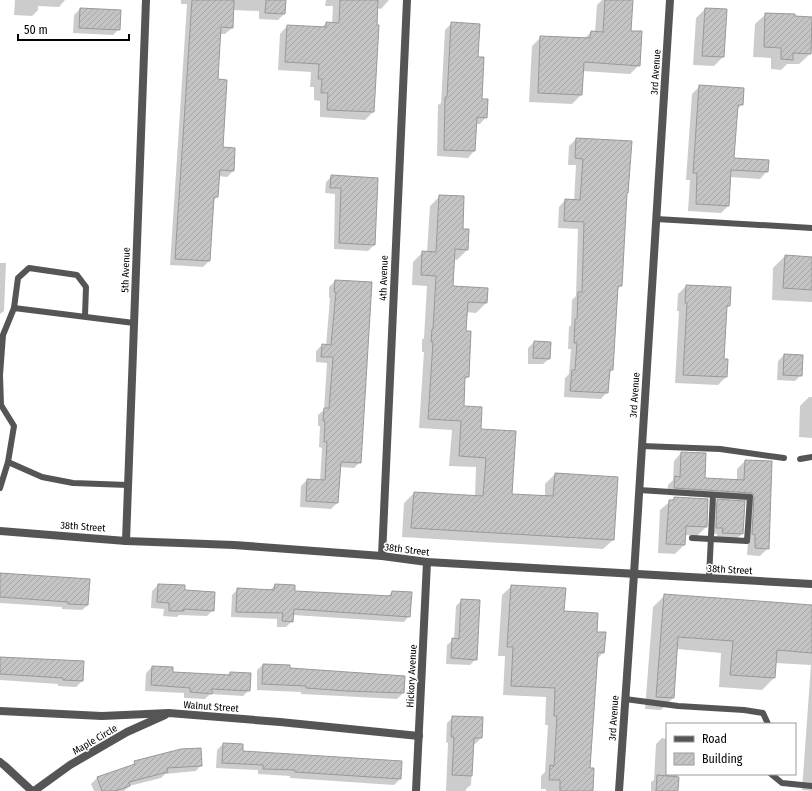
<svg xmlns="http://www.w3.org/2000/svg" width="812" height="791" viewBox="0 0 812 791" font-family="'Fira Sans Condensed',sans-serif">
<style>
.shadow{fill:#0003}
.building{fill:url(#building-hatch);stroke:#999}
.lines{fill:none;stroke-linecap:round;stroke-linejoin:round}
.service{stroke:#555;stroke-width:6}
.minor{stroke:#555;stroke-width:8}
.labels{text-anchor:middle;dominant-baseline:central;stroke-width:3;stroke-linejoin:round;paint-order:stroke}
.street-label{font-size:10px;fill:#000;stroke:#fff}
</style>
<defs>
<pattern id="building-hatch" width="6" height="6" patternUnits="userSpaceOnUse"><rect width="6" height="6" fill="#c4c4c4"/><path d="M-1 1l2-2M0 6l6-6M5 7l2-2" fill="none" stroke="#a7a7a7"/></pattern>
</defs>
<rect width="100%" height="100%" fill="#fff"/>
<g class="shadow">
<polygon points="15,0 65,0 59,7 38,6 38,10 32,16 14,15"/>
<polygon points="181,0 285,0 284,14 278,20 259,19 259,11 233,10 232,28 225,34 220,34 217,80 221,148 233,171 227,177 218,176 217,197 213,201 209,261 203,267 170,265 187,4 181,4"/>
<polygon points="326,0 389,0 381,9 377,8 373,112 365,120 320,117 320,101 314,100 314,87 310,87 311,72 278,70 280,34 287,26 321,28 326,23 332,24 333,6 325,6"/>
<polygon points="602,0 632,0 630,32 639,65 630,74 582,71 581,95 572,104 529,102 532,46 541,37 584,39 591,32 595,32 597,5"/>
<polygon points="80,9 119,29 113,35 73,33 74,15"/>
<polygon points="705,9 723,57 714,66 693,65 696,18"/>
<polygon points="766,14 812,17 812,51 810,50 810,54 799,64 787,64 781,70 771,69 771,58 753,57 755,24"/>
<polygon points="452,23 477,58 481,100 486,117 480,124 476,124 474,151 468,158 437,156 438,105 441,103 445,30"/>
<polygon points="700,86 742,104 737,110 732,159 767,171 760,179 730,177 728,206 721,213 688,211 690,180 686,180 692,94"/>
<polygon points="576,139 626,194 621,286 617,290 612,370 608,374 607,392 601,399 564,397 565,378 569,374 571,349 568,349 569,327 571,325 572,300 576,296 578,229 558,228 559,207 565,200 574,201 576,165 568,165 569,146"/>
<polygon points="332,176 377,178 374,245 368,251 334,249 335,194 325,193 326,182"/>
<polygon points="440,196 462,230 467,250 457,260 453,259 452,287 486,303 476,313 466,312 465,332 468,377 464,380 463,407 480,430 511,495 545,497 545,484 555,474 613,540 603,549 402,537 404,503 414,493 475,497 476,467 449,466 452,430 419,428 424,352 422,352 422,340 424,338 427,286 412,285 413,262 423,252 427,252 430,206"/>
<polygon points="785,256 812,258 812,302 772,300 773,268"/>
<polygon points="0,263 6,263 4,311 0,314"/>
<polygon points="335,281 360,462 354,468 339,467 337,503 331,509 300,507 301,486 307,480 320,481 322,448 319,447 320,426 318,426 318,415 324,410 327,363 316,362 316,351 322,345 326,346 330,298 329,298 329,287"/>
<polygon points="686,286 729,305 726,309 723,360 726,377 718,385 675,383 679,311 677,311 678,294"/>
<polygon points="534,342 549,359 543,364 528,364 528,348"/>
<polygon points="784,355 801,375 795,381 777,380 778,361"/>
<polygon points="809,397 812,397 812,438 799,437 800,406"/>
<polygon points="681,453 704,479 737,481 737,469 745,461 768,548 760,556 747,555 748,542 745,542 747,502 742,500 667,495 668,485 673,480 674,461"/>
<polygon points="674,498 706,527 697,536 685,535 684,545 675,554 658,553 660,510"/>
<polygon points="718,500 742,534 736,539 717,538 717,534 710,533 712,506"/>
<polygon points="0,574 88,605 82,610 62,609 62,607 0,603"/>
<polygon points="158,585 184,591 213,610 207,616 179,615 177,617 163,616 164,609 151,608 152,591"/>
<polygon points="275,585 294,592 387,597 392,592 409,616 404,622 293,615 292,621 286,627 277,627 277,619 231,617 232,595 238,589 270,590"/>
<polygon points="512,586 563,612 596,633 604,652 596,660 589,768 592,791 546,791 546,789 541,789 541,776 545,772 548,725 545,725 546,697 503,695 505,656 498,656 502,595"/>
<polygon points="665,595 812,606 812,791 802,790 811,665 775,663 774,678 762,690 719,687 721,653 677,649 673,698 661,710 645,709 653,607"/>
<polygon points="462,600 476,659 470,665 446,664 447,645 454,639 456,606"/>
<polygon points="0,657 83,662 82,681 76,687 58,686 58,684 0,680"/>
<polygon points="263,665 289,669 403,693 397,699 340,696 301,694 301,692 257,690 257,670"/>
<polygon points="152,667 172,673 227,675 230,673 249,690 243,696 210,694 205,699 184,698 184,693 145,691 146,673"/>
<polygon points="453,717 482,718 481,738 475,744 473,744 471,785 466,789 466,791 446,791 448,743 446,742 447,723"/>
<polygon points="662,738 667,739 667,774 678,774 677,791 651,791 651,782 654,780 656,744"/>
<polygon points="223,744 242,752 400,779 394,785 290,778 290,776 258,774 258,770 216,768 217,750"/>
<polygon points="135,762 201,765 196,771 165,774 161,778 129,786 124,791 94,791 91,784 97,778 130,767"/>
</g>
<g class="building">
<polygon points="192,0 234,0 233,28 221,27 218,79 227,80 223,147 235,148 234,171 220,170 218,197 214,197 210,261 175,259"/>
<polygon points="266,0 286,0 285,14 265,13"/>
<polygon points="340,0 378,0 377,25 379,25 374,112 327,110 328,93 321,93 322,79 318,79 319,64 285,62 287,25 326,27 326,22 339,23"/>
<polygon points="605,0 633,0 631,31 642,31 640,66 584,62 582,95 538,93 540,36 590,38 591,31 603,32"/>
<polygon points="80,8 121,10 120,30 79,28"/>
<polygon points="705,8 727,9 724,57 702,56"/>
<polygon points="765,13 795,14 795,16 812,17 811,54 793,53 793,60 781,59 781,48 764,47"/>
<polygon points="451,22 480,24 478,57 484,57 482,99 488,99 487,118 477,117 475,151 444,150 445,97 447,97"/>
<polygon points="699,85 744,88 743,105 738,105 734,158 769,160 768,172 731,170 729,206 696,204 697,173 693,173"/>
<polygon points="576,138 632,141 628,193 627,193 622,286 618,286 613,370 610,370 608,393 570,391 572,370 575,370 577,343 574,343 575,319 577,319 578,292 582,292 584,222 564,221 565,199 580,200 583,159 575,158"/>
<polygon points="331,175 378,178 375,245 339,243 341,188 330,188"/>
<polygon points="439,195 464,196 463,229 469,229 468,250 455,249 453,286 488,288 487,303 468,302 466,331 471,331 469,377 465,377 464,406 482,407 481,429 516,431 512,494 553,496 555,473 618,477 614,540 411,528 414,492 483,496 486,458 459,456 461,421 428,419 433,342 431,342 432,329 433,329 436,276 421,275 422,251 436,252"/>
<polygon points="785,255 812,257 812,290 783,288"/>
<polygon points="335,280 372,282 361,463 341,462 338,503 306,501 307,479 325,480 327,442 324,442 325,421 323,421 324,408 329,408 333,357 321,357 322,344 331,345 336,292 334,292"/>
<polygon points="686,285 731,287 730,306 727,306 724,359 728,359 727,377 683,375 687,303 685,303"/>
<polygon points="534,341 551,342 550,359 533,358"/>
<polygon points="784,354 803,355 802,376 783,375"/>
<polygon points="681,452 706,453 705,478 744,480 745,460 772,461 769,549 755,548 755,535 752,534 754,497 752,493 674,488 675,476 680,477"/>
<polygon points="674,497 708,499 707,527 686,526 685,545 666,544 669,500 674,500"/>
<polygon points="717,499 745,501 743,534 722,533 723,528 716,528"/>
<polygon points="0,573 90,579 88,605 68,604 68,602 0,597"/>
<polygon points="158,584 185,585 185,590 215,592 214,611 184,609 184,611 169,611 169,603 157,602"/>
<polygon points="275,584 295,585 295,591 334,593 391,596 392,591 412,592 410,617 294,609 293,622 282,621 283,613 236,612 237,588 274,590"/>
<polygon points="511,585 566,588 564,611 598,613 597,632 606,632 604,653 598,652 590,768 594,768 593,791 560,791 560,780 549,780 550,765 554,766 557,716 554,716 555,688 511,686 513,647 507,647"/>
<polygon points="664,594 812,605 812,653 777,650 775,678 730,675 733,641 678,637 674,698 656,697"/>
<polygon points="461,599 480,600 477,660 451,658 452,638 459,639"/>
<polygon points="0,657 84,661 83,681 63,680 63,678 0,674"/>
<polygon points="263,664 290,665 290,668 405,676 404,693 346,691 306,688 306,686 262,684"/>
<polygon points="152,666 173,667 173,672 230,675 230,672 251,673 250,691 212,689 212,694 190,692 190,688 151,685"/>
<polygon points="452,716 483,717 482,738 474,738 472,776 452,775 454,737 451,737"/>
<polygon points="223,743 243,744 243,751 402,761 401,779 295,772 295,770 263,769 263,765 222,763"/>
<polygon points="201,748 202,766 167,768 168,772 129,782 130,786 115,791 102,791 97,777 135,764 134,761 181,749"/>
<polygon points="657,775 679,777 678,791 656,791"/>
</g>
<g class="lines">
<g class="service">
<polyline points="656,219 812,228"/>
<polyline points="14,308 18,278 29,268 77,275 86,287 85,316"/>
<polyline points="642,446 720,449 784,458"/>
<polyline points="800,459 812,457"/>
<polyline points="8,462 42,477 73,483 128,485"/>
<polyline points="0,488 8,462 14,426 1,405 0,375 3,335 14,308 134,323"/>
<polyline points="639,490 750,497 747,541 692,538"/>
<polyline points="709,578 713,495"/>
<polyline points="625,699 678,706 744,710 763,713 768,724"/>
<polyline points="771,774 782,783 812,786"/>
</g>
<g class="minor">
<polyline points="0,531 126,541 234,545 382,556 427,562 812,584"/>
<polyline points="126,541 146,0"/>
<polyline points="382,556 407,0"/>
<polyline points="0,711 102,716 169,713 280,722 419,736"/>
<polyline points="0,762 5,766 32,791"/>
<polyline points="34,791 70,765 127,732 165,715"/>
<polyline points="416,791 427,562"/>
<polyline points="619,791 634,574 670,0"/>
</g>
</g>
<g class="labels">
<g class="street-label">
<text transform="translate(656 72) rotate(-86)">3rd Avenue</text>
<text transform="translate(126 270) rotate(-88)">5th Avenue</text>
<text transform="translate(384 278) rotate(-88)">4th Avenue</text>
<text transform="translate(635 395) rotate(-86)">3rd Avenue</text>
<text transform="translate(83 527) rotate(4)">38th Street</text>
<text transform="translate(407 550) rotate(7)">38th Street</text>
<text transform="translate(730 570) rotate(3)">38th Street</text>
<text transform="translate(412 676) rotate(-87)">Hickory Avenue</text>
<text transform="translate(211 707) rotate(4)">Walnut Street</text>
<text transform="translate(614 718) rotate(-86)">3rd Avenue</text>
<text transform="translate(95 740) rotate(-30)">Maple Circle</text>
</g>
</g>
<rect x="666" y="723" width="130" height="52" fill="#ffffff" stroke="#999999"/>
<rect x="674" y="736" width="20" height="6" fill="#555555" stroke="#999999"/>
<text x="702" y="743" font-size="12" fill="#000000">Road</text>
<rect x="674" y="753" width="20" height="12" fill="url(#building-hatch)" stroke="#999999"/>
<text x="702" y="763" font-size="12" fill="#000000">Building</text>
<path d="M18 34v6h111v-6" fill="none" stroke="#000000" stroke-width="2"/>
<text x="24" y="34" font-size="12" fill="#000000" stroke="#ffffff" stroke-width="3" paint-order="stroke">50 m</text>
</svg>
